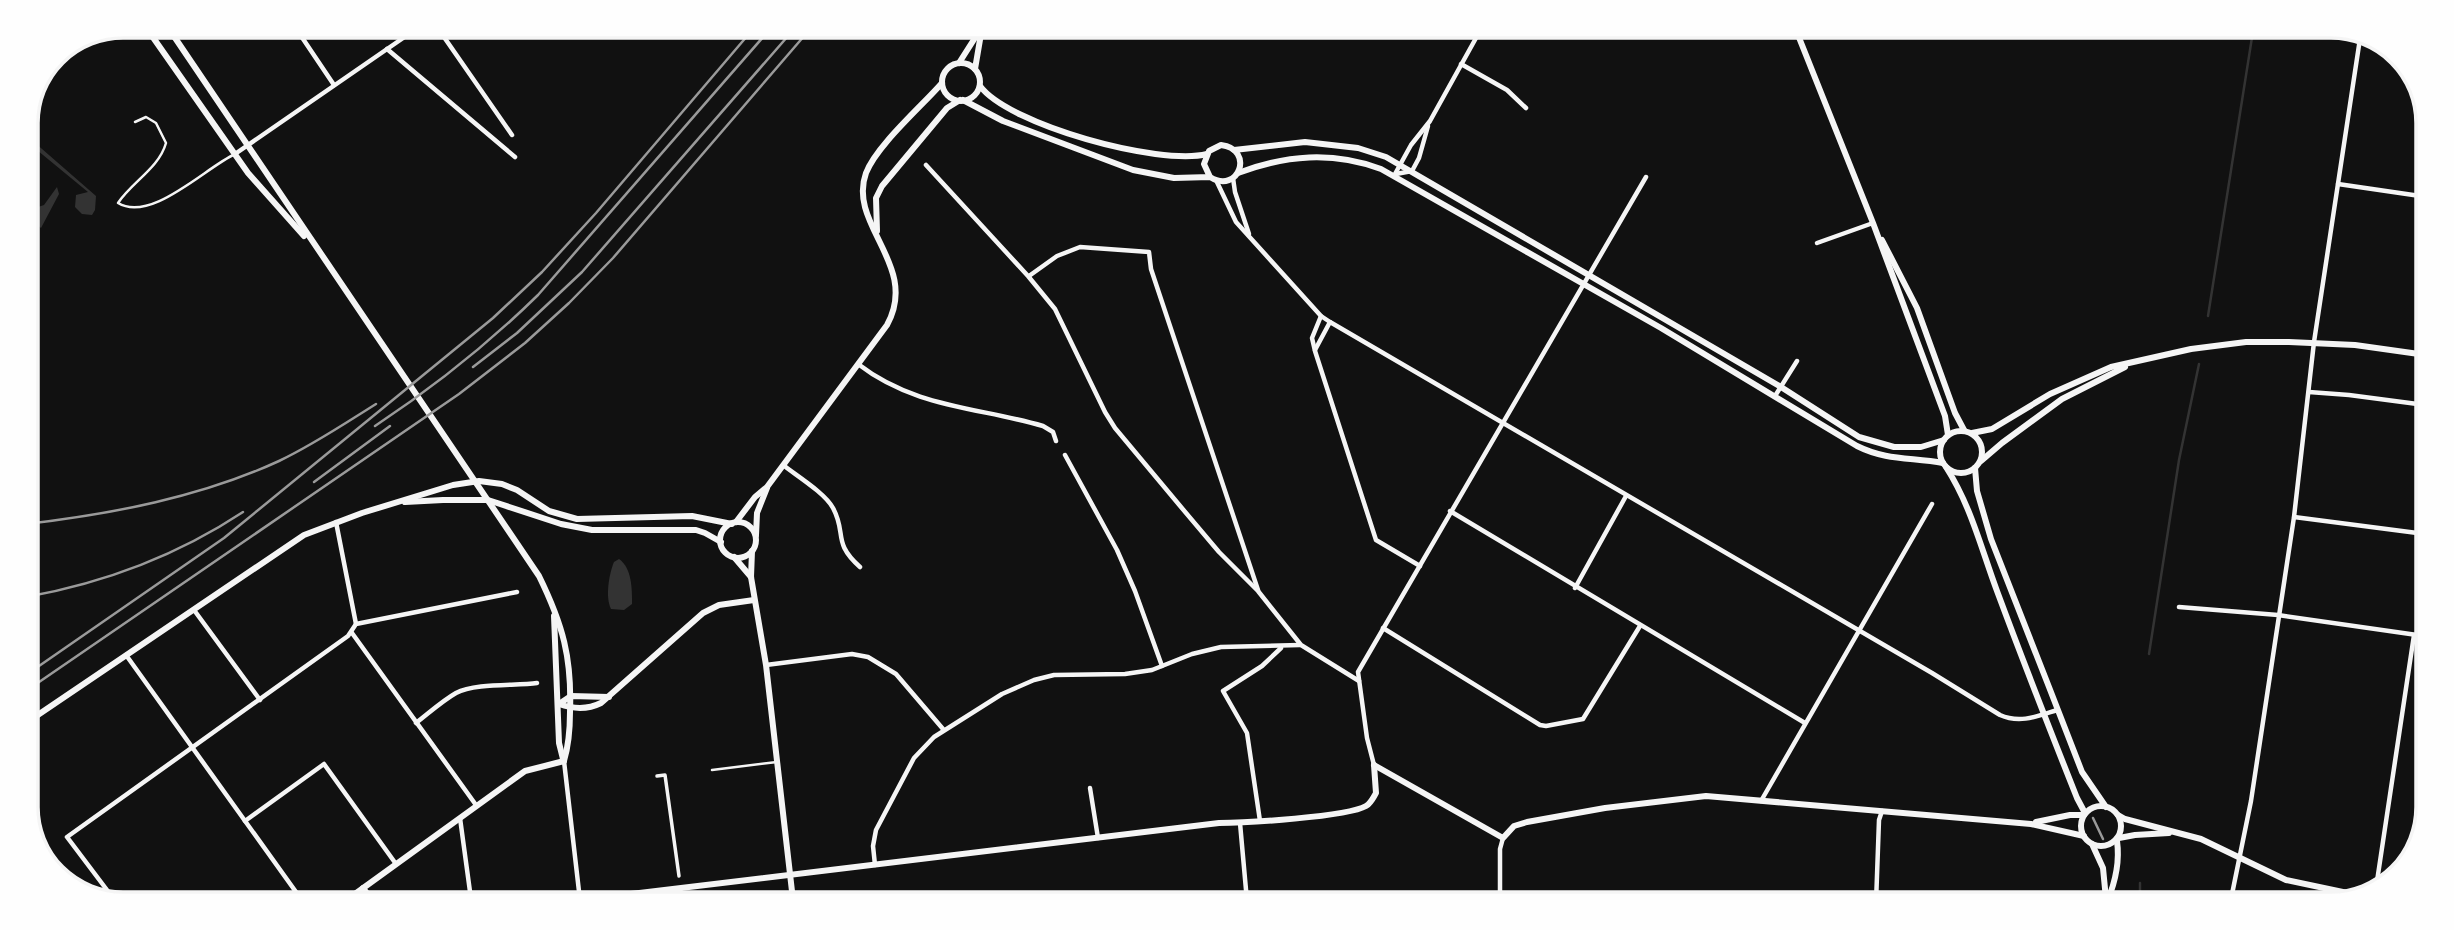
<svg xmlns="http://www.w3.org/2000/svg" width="2454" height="930" viewBox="0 0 2454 930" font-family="Overpass,sans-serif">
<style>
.water{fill:#333}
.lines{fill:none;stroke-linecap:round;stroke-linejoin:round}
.stream{stroke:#333;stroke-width:2.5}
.service{stroke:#f5f5f5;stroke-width:2.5}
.pedestrian{stroke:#f5f5f5;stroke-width:3.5}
.minor{stroke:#f5f5f5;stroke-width:4.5}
.tertiary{stroke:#f5f5f5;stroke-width:6}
.rail{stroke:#9a9a9a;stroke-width:2.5}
.rim{fill:none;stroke:#f5f5f5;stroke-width:3.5}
</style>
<rect width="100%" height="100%" fill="#111"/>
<g class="water">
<polygon points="26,135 96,196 95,210 92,215 82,214 75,207 76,195 88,192 26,141"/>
<polygon points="57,187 59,194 41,228 26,215 26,201 38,207 44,205"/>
<path d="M619 559C632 568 632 589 632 604L624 610 611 609C605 597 609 574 614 562Z"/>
</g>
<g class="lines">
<g class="stream">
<polyline points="2208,316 2253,31"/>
<polyline points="2149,654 2179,460 2199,364"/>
<polyline points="2140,903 2140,883"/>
</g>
<g class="service">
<path d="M135 122 146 117 156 123 166 143C159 168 132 182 118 203 151 223 205 168 235 154"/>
<polyline points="712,770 777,762"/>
</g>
<polyline class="pedestrian" points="657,776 665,775 679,876"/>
<g class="minor">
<polyline points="295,27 334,85"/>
<polyline points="437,27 512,135"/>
<polyline points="387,49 515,157"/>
<polyline points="1461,64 1507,90 1526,108"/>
<polyline points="235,154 419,27"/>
<polyline points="926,165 1028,276 1055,309 1105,412 1115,428 1181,507 1219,552 1258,591 1301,645 1359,681"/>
<polyline points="1395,174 1411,145 1430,121 1481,29"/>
<polyline points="1396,174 1412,171 1419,158 1428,126"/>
<polyline points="1233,178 1235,192 1249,234"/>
<path d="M1216 180 1236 222 1321 316 1330 322 1932 673 2000 715C2020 724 2038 716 2057 710"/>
<polyline points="2338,184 2427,197"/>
<polyline points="1817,243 1873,223"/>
<polyline points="1029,276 1057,256 1080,247 1149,252 1151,269 1258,590"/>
<polyline points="1321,316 1312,338 1315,351 1376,540 1420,566"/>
<polyline points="1315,350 1330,322"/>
<path d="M858 364C915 408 978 407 1043 426L1053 432 1056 441"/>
<polyline points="2309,392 2349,395 2425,405"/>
<polyline points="1775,396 1797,361"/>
<polyline points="1065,455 1117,550 1135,591 1162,666"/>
<path d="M783 465C797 476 825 493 833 508 847 534 832 542 860 567"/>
<polyline points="1450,511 1805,723"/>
<polyline points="2294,517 2425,534"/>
<polyline points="336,522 356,624"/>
<polyline points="1575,588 1626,496"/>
<polyline points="2179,607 2278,615 2424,636"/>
<polyline points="194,610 260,700"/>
<polyline points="1383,628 1540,725 1546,726 1583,719 1640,626"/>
<polyline points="352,633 476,805"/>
<polyline points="126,655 301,899"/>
<polyline points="766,665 852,654 868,657 896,674 943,729"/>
<path d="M416 723C429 713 442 701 456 693 475 683 516 686 537 683"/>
<polyline points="564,761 580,900"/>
<polyline points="1374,765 1367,738 1358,672 1646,177"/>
<polyline points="1090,788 1098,838"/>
<polyline points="1761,801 1932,504"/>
<polyline points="460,818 471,899"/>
<polyline points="245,821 324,764 396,864"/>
<polyline points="1260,821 1247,733 1223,691 1262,666 1281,648"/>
<polyline points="1240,823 1247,901"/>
<polyline points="875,865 873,846 876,830 914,758 934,737 1002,694 1034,680 1054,675 1125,674 1152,670 1192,654 1221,647 1300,645"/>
<polyline points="2376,888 2414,635"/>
<polyline points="680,889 682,900"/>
<polyline points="113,898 67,837 348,636 356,624 517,592"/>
<polyline points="1500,902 1500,849 1503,838"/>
<polyline points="1876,903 1879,820 1882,811"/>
<polyline points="2230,904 2251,801 2294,517 2314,342 2361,32"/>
</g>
<g class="tertiary">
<polyline points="145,26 248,173 304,236"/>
<path d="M167 26 539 576C563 625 572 658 570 712 570 730 569 744 564 761"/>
<polyline points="1796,30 1873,223 1945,416 1948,435"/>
<polyline points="959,63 980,30"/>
<circle cx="961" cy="82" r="19"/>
<polyline points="975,69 982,28"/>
<path d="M980 86C1009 125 1159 166 1207 154"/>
<path d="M963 100 1003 121 1133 170 1174 178 1210 177C1239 195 1255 149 1221 145L1209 151 1204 164 1210 177"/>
<polyline points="1234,150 1305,142 1358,148 1386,157 1781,387 1859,437 1894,447 1921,447 1944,440"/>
<path d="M1238 173C1286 155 1332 151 1381 169L1661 328 1857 446C1887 461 1912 457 1943 463"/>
<polyline points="877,231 876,198 882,186 947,108 960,100"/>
<polyline points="1882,240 1917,308 1955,413 1964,430"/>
<circle cx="1961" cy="452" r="21"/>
<polyline points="1972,433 1992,429 2050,394 2111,367 2191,349 2246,342 2289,342 2355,345 2426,355"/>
<polyline points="1981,461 2002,443 2062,399 2125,367"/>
<path d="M1946 467C1971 506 1981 548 1997 591 2023 661 2050 730 2077 798L2085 813"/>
<polyline points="1975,468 1977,491 1991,539 2049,687 2082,772 2106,807"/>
<polyline points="405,502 443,500 488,500 561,524 592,530 696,530 705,533 721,542"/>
<path d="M736 522 755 497 767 487 887 325C920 265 847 225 866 173 877 145 922 106 942 83"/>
<circle cx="738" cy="540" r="18"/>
<polyline points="756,535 757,513 767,488"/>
<polyline points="752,551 751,577 766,665 793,900"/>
<polyline points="734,557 751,577"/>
<polyline points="554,616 559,743 563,759"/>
<path d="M559 704C573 709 587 710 601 703L703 613 719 605 754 600"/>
<polyline points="559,704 571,696 609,697"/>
<polyline points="26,723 304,535 362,513 453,485 479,481 502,484 517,490 549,511 577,519 692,516 732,524"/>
<polyline points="1374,765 1503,838 1514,826 1527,822 1605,808 1706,796 2031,824 2084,836"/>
<circle cx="2101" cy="826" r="20"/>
<polyline points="2118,815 2125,819 2201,839 2286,880 2357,895"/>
<polyline points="2036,822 2070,815 2084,815"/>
<polyline points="2119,838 2135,835 2169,833"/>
<polyline points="2092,844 2103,868 2106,899"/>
<polyline points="363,888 371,899"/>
<polyline points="348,899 525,771 564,761"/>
<path d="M581 900 1219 823C1244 823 1347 817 1366 806 1371 803 1373 798 1376 793L1374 765"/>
<path d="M2107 902C2115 883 2120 862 2117 841"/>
</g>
<g class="rail">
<polyline points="473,367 517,333 582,272 795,28"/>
<path d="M375 426C434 387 488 344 538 295L771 28"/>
<polyline points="314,482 390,426"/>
<path d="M26 524C112 514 201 497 279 461 313 445 344 424 376 404"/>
<path d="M26 597C104 583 178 555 243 512"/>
<polyline points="26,675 224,538 493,318 542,272 596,213 754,28"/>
<polyline points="26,691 459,394 525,343 569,303 613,258 811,28"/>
<polyline points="2093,818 2103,839"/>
</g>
</g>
<path d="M0 0H2454V930H0ZM123 38H2331A85 85 0 0 1 2416 123V807A85 85 0 0 1 2331 892H123A85 85 0 0 1 38 807V123A85 85 0 0 1 123 38Z" fill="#fefefe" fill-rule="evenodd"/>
<path class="rim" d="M123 38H2331A85 85 0 0 1 2416 123V807A85 85 0 0 1 2331 892H123A85 85 0 0 1 38 807V123A85 85 0 0 1 123 38Z"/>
</svg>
